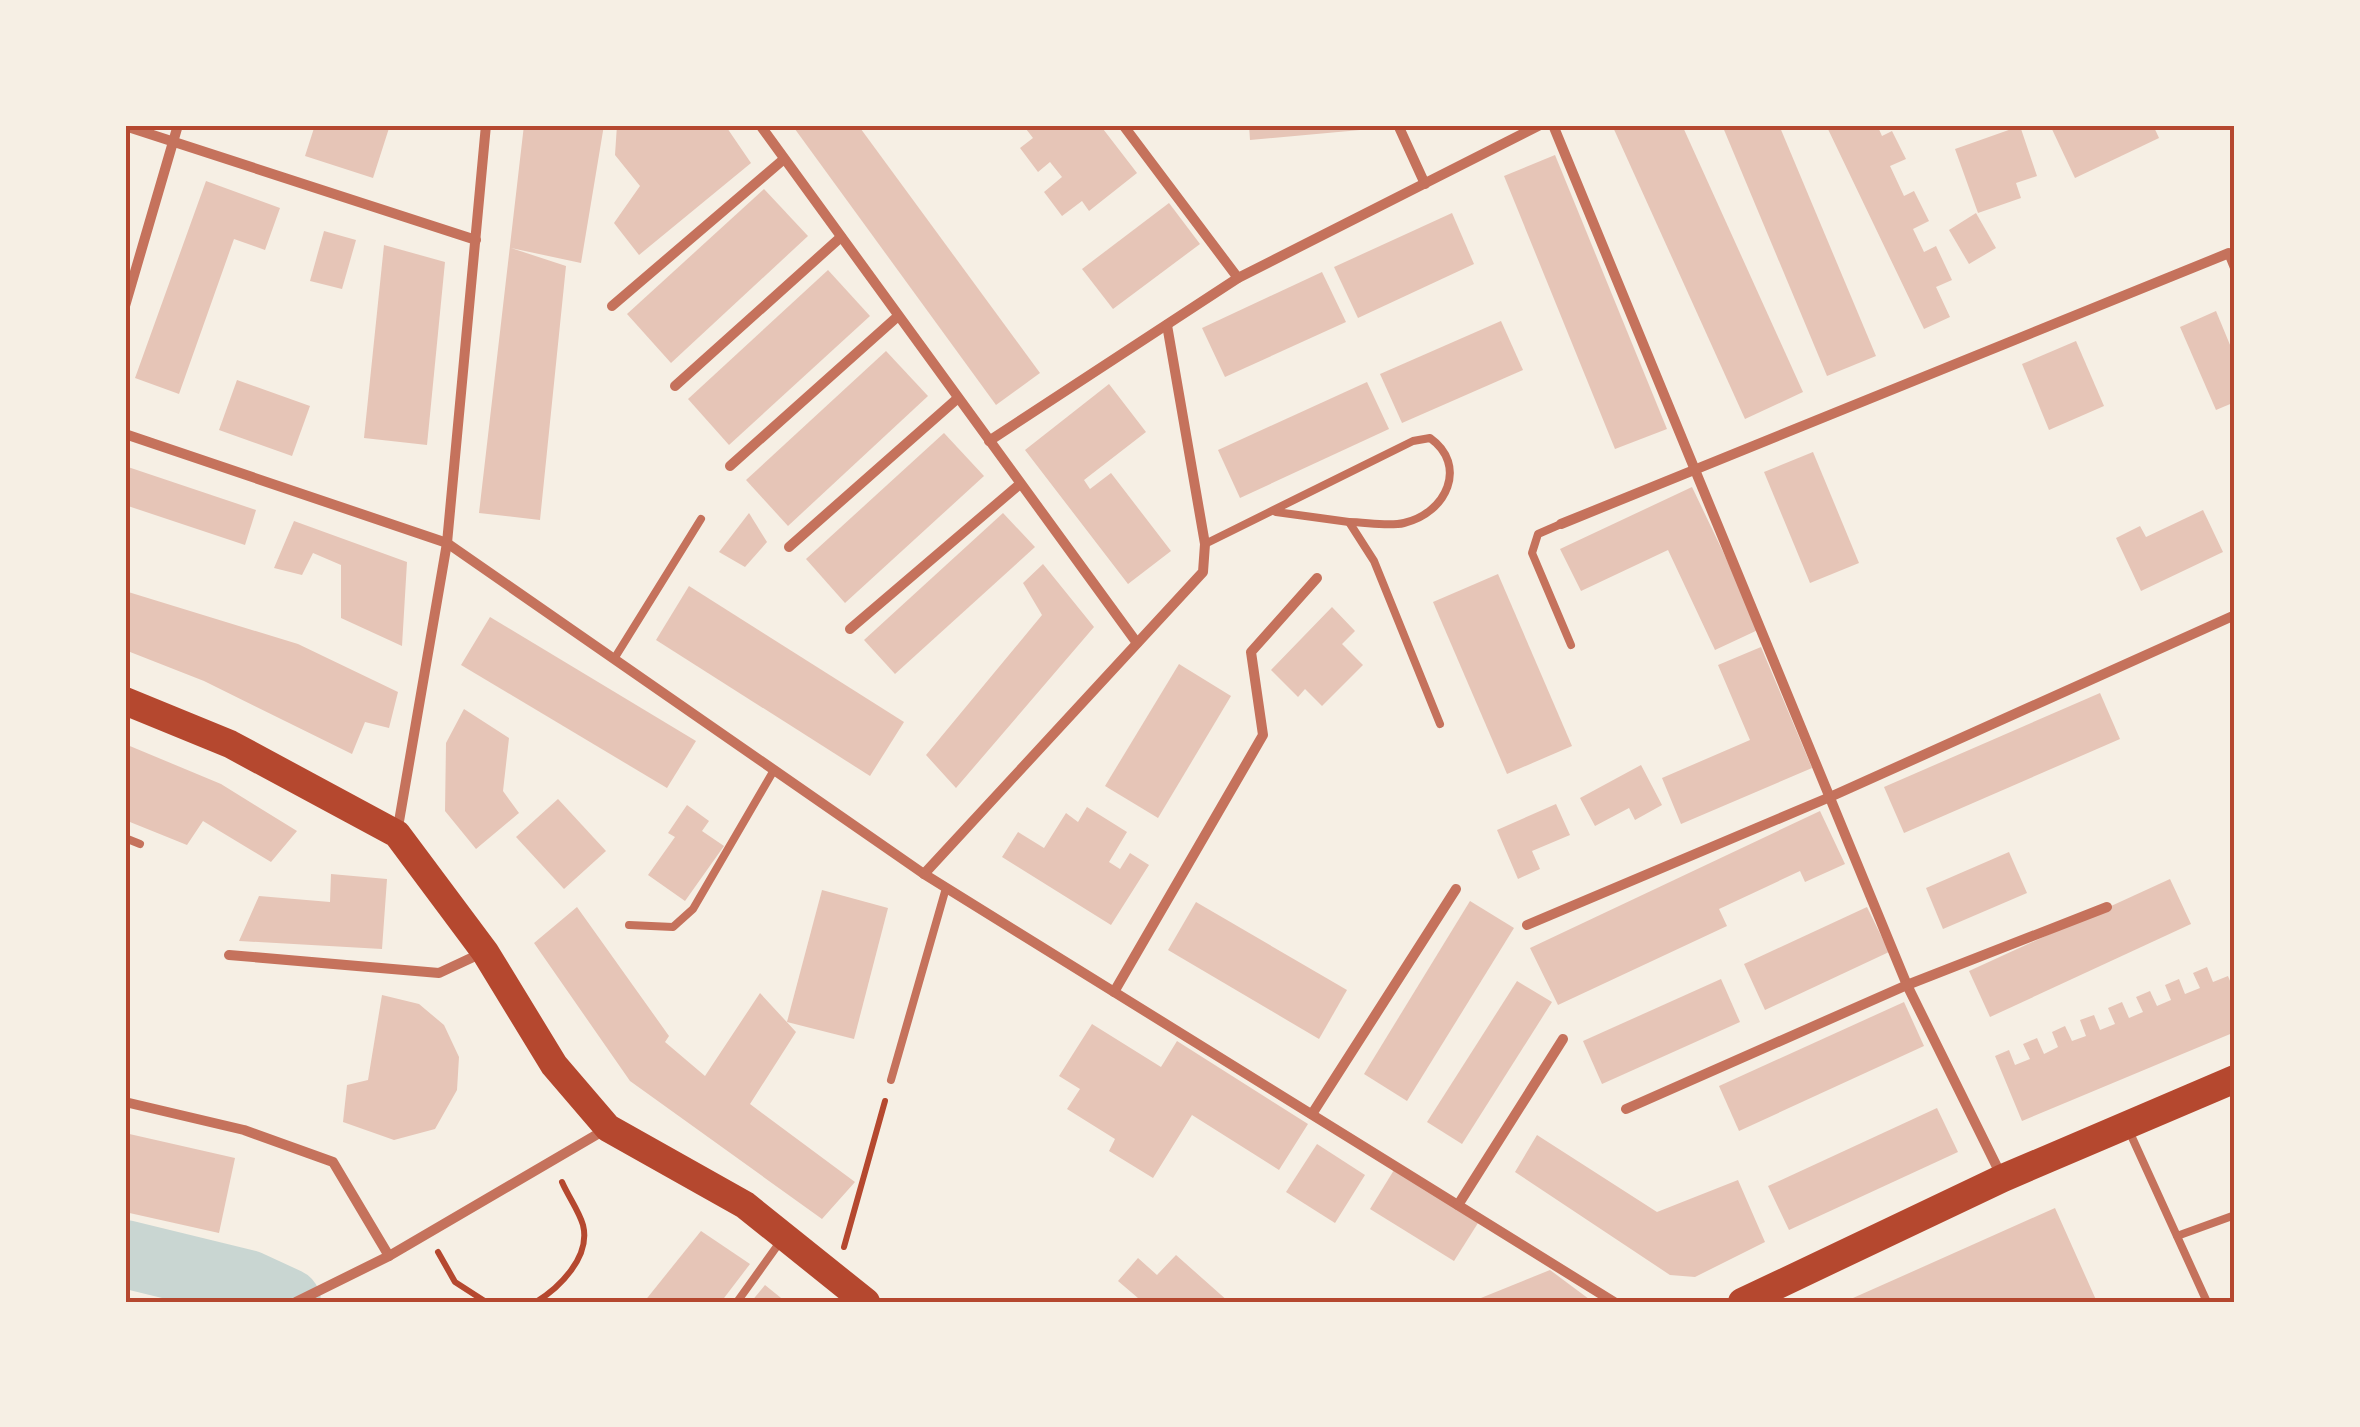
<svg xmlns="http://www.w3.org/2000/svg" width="2360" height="1427" viewBox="0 0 2360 1427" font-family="'IBM Plex Serif',serif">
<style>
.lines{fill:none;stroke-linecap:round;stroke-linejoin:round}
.river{stroke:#c9d6d2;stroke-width:68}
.building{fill:#e6c5b7}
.path{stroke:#b5482f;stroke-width:6}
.service{stroke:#c5725c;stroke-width:8}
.minor{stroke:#c5725c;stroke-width:10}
.trunk{stroke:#b5482f;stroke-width:28}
.neatline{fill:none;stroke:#b5482f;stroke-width:4}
</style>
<rect width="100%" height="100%" fill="#f6efe4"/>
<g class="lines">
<polyline class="river" points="125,1254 248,1284 287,1302"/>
</g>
<g class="building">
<polygon points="315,125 335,129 336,125 390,125 373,178 305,156"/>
<polygon points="524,125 604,125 581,263 511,248 566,266 540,520 479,513"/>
<polygon points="617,125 725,125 751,163 639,255 614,223 640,186 615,155"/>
<polygon points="792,125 858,125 1040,373 996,405"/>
<polygon points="1023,125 1100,125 1137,173 1089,211 1082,201 1062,216 1044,192 1062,177 1050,162 1038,172 1020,148 1033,138"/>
<polygon points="1249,125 1360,125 1360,130 1250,140"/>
<polygon points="1612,125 1682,125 1803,392 1745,419"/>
<polygon points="1722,125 1779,125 1876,356 1827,376"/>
<polygon points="1826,125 1877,125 1882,136 1892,131 1906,159 1890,166 1904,196 1914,191 1929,221 1913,229 1924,252 1936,246 1952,280 1936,287 1950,317 1924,329"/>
<polygon points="2050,125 2153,125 2159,138 2075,178"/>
<polygon points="2020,126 2037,176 2016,183 2021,198 1978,213 1955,149"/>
<polygon points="1555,155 1667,429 1615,449 1504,176"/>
<polygon points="206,181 280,208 265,250 234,239 179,394 135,378"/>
<polygon points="764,189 808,236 671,363 627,314"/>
<polygon points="1169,203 1200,244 1113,309 1082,269"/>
<polygon points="1452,213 1474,264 1358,318 1334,267"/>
<polygon points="1976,213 1996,248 1969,264 1949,230"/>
<polygon points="324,231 356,240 342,289 310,281"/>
<polygon points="384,245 445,262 427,445 364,438"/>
<polygon points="828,270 870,316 729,445 688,399"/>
<polygon points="1322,272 1346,322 1225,377 1202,328"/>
<polygon points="2216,311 2235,357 2235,402 2216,410 2180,327"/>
<polygon points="1501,321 1523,370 1402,423 1380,374"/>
<polygon points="2076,341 2104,406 2049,430 2022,364"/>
<polygon points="886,351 928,396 788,526 746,480"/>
<polygon points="237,380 310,406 292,456 219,430"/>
<polygon points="1367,382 1389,429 1240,498 1218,450"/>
<polygon points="1109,384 1146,432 1084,480 1090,489 1111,473 1171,551 1128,584 1025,450"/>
<polygon points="944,433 984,476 845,603 806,559"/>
<polygon points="1813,452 1859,563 1810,583 1764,472"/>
<polygon points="125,466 256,510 245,545 125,505"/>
<polygon points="1692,487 1760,629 1715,650 1668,550 1581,591 1560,549"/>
<polygon points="2203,510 2223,552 2141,591 2116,538 2140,526 2146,537"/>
<polygon points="749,513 767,542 745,567 719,552"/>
<polygon points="1003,513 1035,547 895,674 864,640"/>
<polygon points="294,521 407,562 402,646 341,618 341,565 313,553 302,575 274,568"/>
<polygon points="1043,564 1094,627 956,788 926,755 1042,615 1023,583"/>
<polygon points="1498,574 1572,746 1507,774 1433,602"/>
<polygon points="689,586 904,722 870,776 656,640"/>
<polygon points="125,591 298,644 398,692 389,728 365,722 352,754 204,681 125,650"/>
<polygon points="1332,607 1355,631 1342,644 1363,665 1322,706 1305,689 1298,697 1271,670"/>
<polygon points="490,617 696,741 667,788 461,665"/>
<polygon points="1761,647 1812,768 1681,824 1662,778 1750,740 1718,665"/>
<polygon points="1179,664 1231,696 1158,818 1105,786"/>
<polygon points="2100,693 2120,739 1904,833 1884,787"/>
<polygon points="464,709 509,738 503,791 519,813 476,849 445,811 446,743"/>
<polygon points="125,744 221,784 297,831 271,862 203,821 187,845 125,820"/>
<polygon points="1641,765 1662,805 1635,820 1629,808 1595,826 1580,798"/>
<polygon points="558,799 606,851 564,889 516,837"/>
<polygon points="1556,804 1570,835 1532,851 1540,869 1518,879 1497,830"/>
<polygon points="687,805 709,821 702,831 724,846 685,901 648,875 675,837 668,833"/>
<polygon points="1087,807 1127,832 1109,862 1120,869 1130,853 1149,865 1111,925 1002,857 1018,832 1044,848 1066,813 1078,822"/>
<polygon points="1820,811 1845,864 1805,882 1800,871 1719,909 1727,926 1558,1005 1530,948"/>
<polygon points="2009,852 2027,893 1943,929 1926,888"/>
<polygon points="331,874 387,879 382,949 239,941 259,896 330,902"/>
<polygon points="2170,879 2191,924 1990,1017 1969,971"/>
<polygon points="822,890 888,908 854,1039 787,1022"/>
<polygon points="1470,901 1514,928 1407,1101 1364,1074"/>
<polygon points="1196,902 1347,990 1319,1039 1168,950"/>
<polygon points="577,907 669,1036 665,1042 705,1076 760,993 796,1032 750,1104 855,1182 822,1219 630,1081 534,943"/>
<polygon points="1867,907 1889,952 1765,1010 1744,964"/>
<polygon points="2207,967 2213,982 2228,976 2235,993 2235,1032 2022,1121 1995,1056 2009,1050 2015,1065 2030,1059 2023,1044 2037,1038 2044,1054 2058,1047 2052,1032 2065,1026 2072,1041 2086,1036 2080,1020 2094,1015 2100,1030 2115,1024 2108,1008 2122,1002 2129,1018 2143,1012 2136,997 2150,991 2157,1006 2171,1000 2165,985 2179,979 2185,994 2200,988 2193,973"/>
<polygon points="1721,979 1740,1022 1602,1084 1583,1041"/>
<polygon points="1517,981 1552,1002 1462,1144 1427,1122"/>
<polygon points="382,995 419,1004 444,1025 459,1057 457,1090 435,1129 394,1140 343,1122 347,1085 368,1080"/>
<polygon points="1904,1002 1924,1046 1739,1131 1719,1086"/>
<polygon points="1092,1024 1161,1067 1177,1041 1308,1124 1279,1170 1192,1115 1153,1178 1109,1151 1115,1139 1067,1109 1080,1089 1059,1076"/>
<polygon points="1937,1108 1958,1152 1789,1230 1768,1186"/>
<polygon points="125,1133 235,1158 219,1233 125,1212"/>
<polygon points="1537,1135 1657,1212 1738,1180 1765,1242 1695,1277 1670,1275 1515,1172"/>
<polygon points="1317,1144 1365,1175 1335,1223 1286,1192"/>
<polygon points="1394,1170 1478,1223 1454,1261 1370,1209"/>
<polygon points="2055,1208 2097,1302 1844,1302 1898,1278"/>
<polygon points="701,1231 750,1264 721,1302 644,1302"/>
<polygon points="1176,1255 1229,1302 1134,1302 1138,1298 1118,1281 1138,1258 1157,1275"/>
<polygon points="1550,1270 1593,1302 1471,1302"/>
<polygon points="765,1285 786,1302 751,1302"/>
</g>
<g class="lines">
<g class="path">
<polyline points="844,1247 885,1101"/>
<polyline points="438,1252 455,1282 486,1302"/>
<path d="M536 1302C559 1288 591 1257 583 1225 579 1211 568 1196 562 1182"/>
</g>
<g class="service">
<polyline points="1276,512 1349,522 1374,561 1440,724"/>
<polyline points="1561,524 1538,534 1532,553 1571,645"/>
<path d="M1205 544 1413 441 1430 438C1468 465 1447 513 1404 523 1388 527 1366 522 1349 522"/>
<polyline points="614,659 701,519"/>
<polyline points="125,838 140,844"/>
<polyline points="629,925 673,927 693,909 774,770"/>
<polyline points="891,1080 946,888"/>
<polyline points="2130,1133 2207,1302"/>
<polyline points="2177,1236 2235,1215"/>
<polyline points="737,1302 780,1242"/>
</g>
<g class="minor">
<polyline points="760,125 1137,643"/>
<polyline points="1123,125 1238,278"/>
<polyline points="1398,125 1425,184"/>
<polyline points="1553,125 1907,985 2002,1177"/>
<polyline points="125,126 476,240"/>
<polyline points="125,306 178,125"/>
<polyline points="612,306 784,159"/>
<polyline points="675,386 841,237"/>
<polyline points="125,434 447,543 924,874 1614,1302"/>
<polyline points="989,441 1238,278 1540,125"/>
<polyline points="730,466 897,317"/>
<polyline points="1561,524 2229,253 2235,268"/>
<polyline points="789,547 958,398"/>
<polyline points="850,629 1020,484"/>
<polyline points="397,833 447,543 486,125"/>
<polyline points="924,874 1203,572 1205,544 1167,325"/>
<polyline points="1527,925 1830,797 2235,615"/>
<polyline points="229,955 439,973 484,952"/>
<polyline points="1114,992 1263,735 1251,652 1317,578"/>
<polyline points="125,1102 244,1130 333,1162 389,1256"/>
<polyline points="1626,1109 1907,985 2107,907"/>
<polyline points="1312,1114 1456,889"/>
<polyline points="1458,1205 1563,1039"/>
<polyline points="296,1302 389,1256 608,1128"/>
</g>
<g class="trunk">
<polyline points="125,701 230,744 397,834 485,952 554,1065 608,1128 745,1205 866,1302"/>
<polyline points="1742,1302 2003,1178 2235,1079"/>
</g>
</g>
<rect width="2360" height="1427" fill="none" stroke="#f6efe4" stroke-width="255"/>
<rect x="128" y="128" width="2104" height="1172" class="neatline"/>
</svg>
